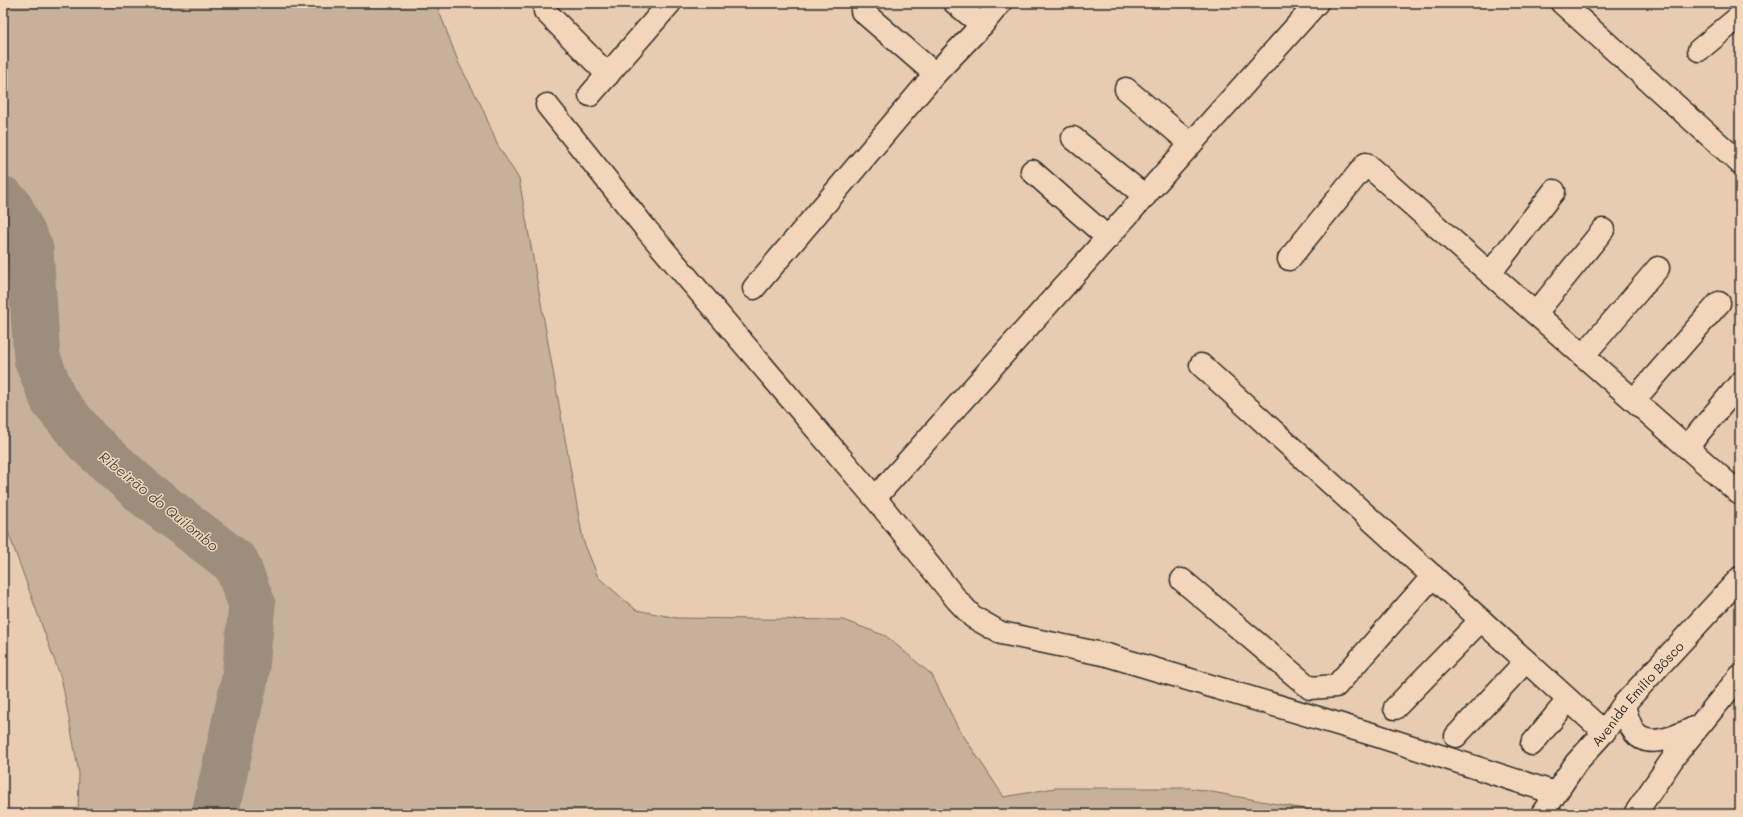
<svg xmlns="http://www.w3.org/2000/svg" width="1743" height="817" viewBox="0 0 1743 817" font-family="Mali,sans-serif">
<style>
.green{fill:#c8b19b;stroke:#7a6e63}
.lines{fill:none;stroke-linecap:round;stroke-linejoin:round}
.river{stroke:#9c8d7c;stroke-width:47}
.minor-casing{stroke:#2b2b2b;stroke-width:25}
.secondary-casing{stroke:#2b2b2b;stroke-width:25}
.minor{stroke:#f3d6ba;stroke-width:22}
.secondary{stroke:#f3d6ba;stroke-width:22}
.labels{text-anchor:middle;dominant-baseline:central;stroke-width:3;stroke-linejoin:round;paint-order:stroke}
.street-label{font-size:13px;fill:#2b2b2b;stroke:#f3d6ba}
.water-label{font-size:14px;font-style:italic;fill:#4d4843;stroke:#f3d6ba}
</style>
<rect width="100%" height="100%" fill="#e7ccb1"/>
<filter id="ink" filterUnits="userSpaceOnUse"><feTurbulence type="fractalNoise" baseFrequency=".025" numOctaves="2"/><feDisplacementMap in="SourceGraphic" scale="8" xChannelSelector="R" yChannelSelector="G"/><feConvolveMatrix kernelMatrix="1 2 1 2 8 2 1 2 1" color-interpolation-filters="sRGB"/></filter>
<g filter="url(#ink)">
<polygon class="green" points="3,3 436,3 459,64 482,107 497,144 519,179 583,540 598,577 636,610 677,618 843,620 886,636 932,675 957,726 1004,797 1055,788 1190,788 1321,812 1367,814 78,814 79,773 62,681 3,518"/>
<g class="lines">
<polyline class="river" points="3,200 9,206 30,249 37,358 54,401 88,442 147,495 236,563 252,604 245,678 215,814"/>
<g class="minor-casing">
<g id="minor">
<polyline points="955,3 982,25"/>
<polyline points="1562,3 1740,163"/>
<polyline points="545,11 608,75"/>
<polyline points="862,11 935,74"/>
<polyline points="1699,50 1740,16"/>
<polyline points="1126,89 1191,144"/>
<polyline points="590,95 670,3"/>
<polyline points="547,105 646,229 875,498 957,600 973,617 1001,633 1107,655 1375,735 1555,793"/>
<polyline points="1073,138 1145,196"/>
<polyline points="1032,171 1108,238"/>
<polyline points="1289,259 1366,164 1740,494"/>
<polyline points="1490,273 1554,191"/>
<polyline points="754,288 935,74 982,25 1000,3"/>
<polyline points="1536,313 1603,230"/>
<polyline points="1583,356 1658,268"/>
<polyline points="1201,365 1604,732"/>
<polyline points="1634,400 1719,303"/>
<polyline points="1687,447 1740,383"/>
<polyline points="875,498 1317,3"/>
<polyline points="1182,580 1310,688 1336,686 1433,576"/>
<polyline points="1395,708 1481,620"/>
<polyline points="1456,736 1526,661"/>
<polyline points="1532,744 1568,700"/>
</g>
</g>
<g class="secondary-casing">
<g id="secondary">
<path d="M1624 704C1626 714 1629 725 1635 733 1649 750 1680 735 1696 727"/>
<path id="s1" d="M1542 814 1576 763 1604 732 1624 704 1740 578"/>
<polyline points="1635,814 1676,754 1740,676"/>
</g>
</g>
<use href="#minor" class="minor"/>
<use href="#secondary" class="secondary"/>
</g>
</g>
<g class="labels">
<g class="street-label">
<text stroke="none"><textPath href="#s1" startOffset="154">Avenida Emílio Bôsco</textPath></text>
</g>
<g class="water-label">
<text transform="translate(159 501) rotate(39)">Ribeirão do Quilombo</text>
</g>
</g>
<rect width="1743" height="817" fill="none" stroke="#f3d6ba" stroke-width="16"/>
<rect x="8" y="8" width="1727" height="801" fill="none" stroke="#2b2b2b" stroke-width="1.5" filter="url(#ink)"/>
</svg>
